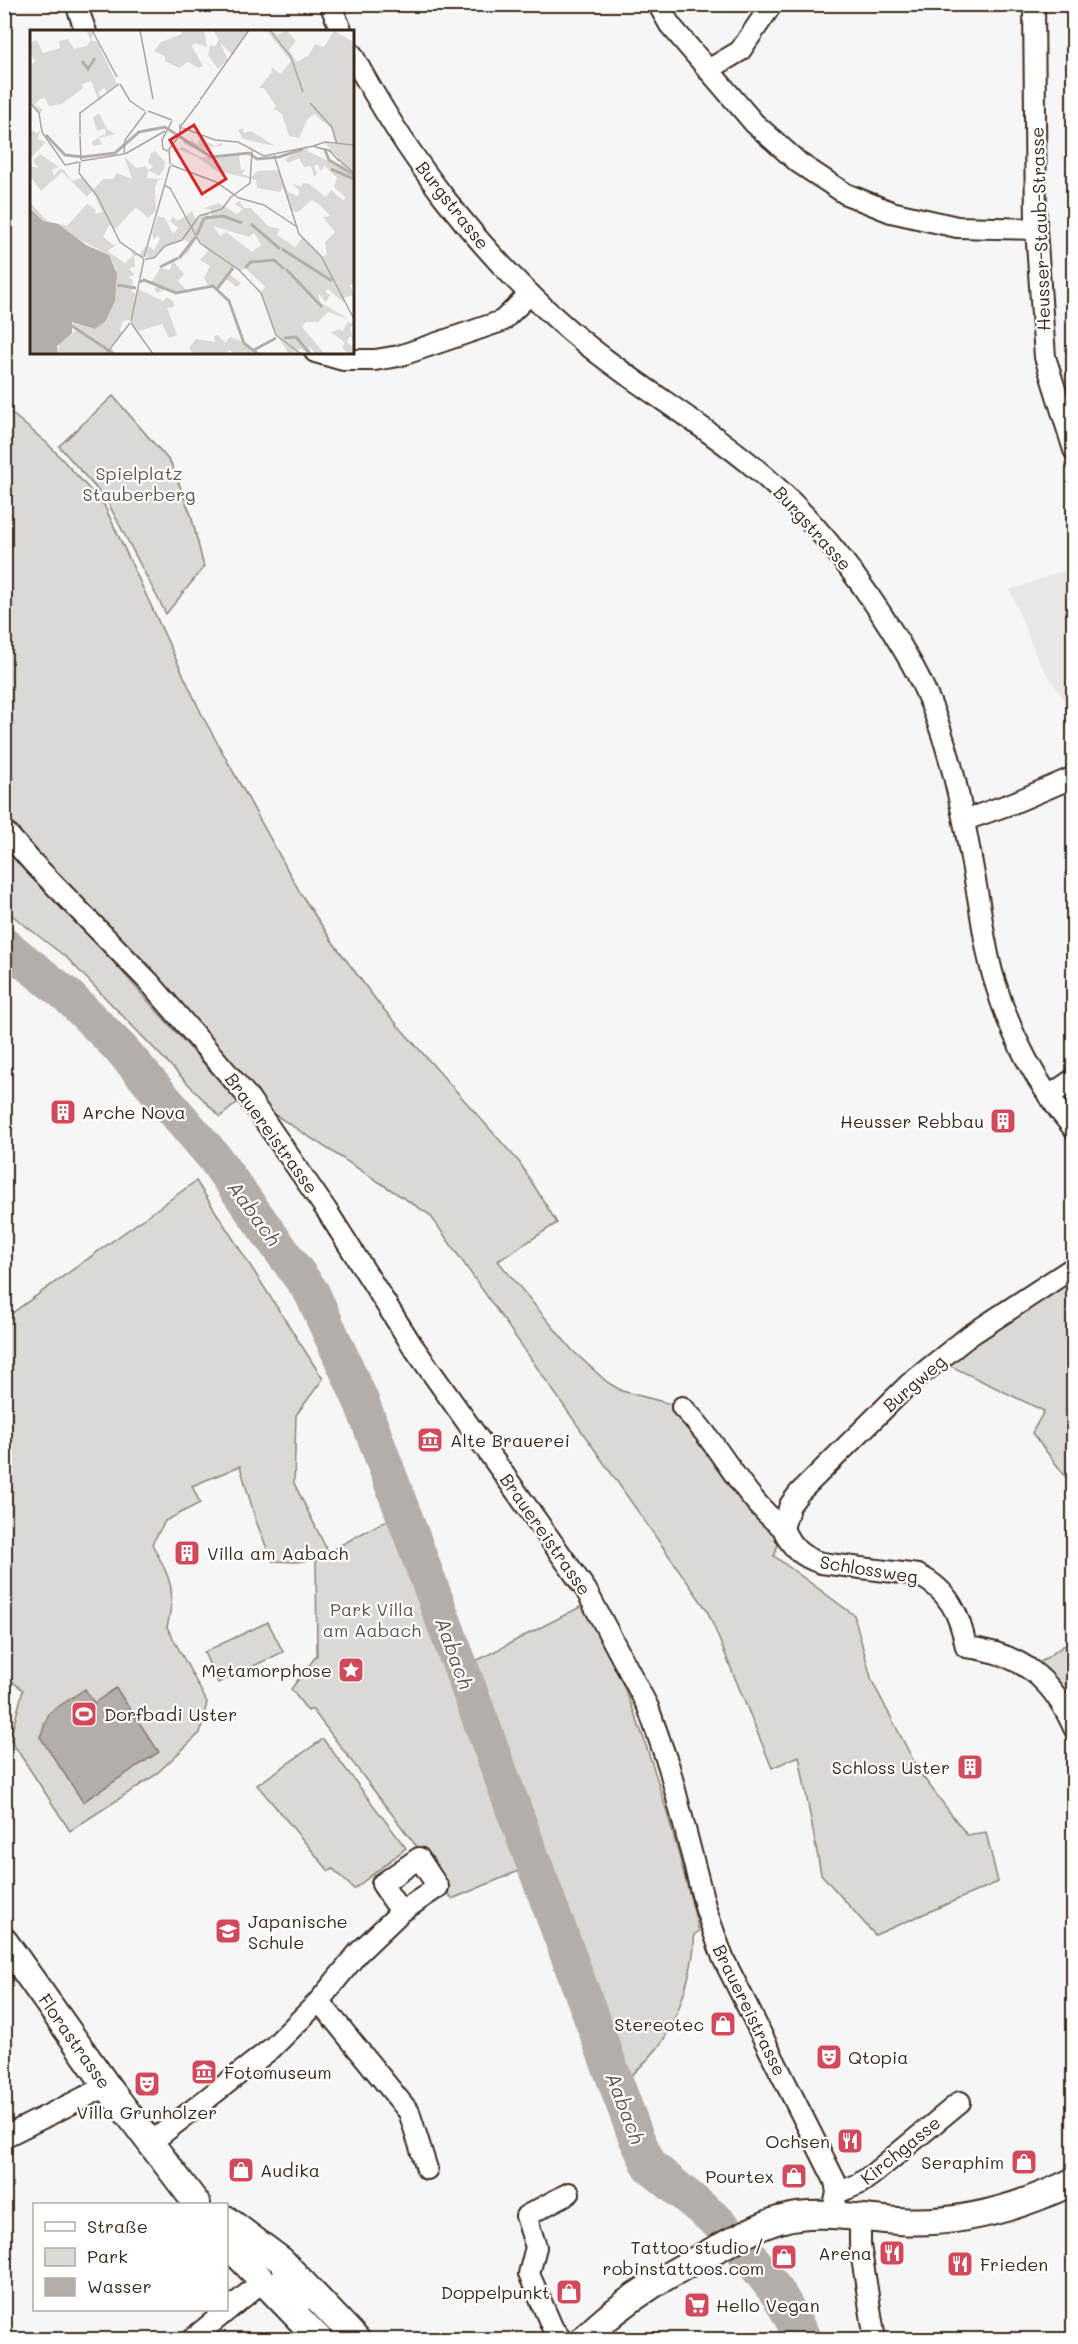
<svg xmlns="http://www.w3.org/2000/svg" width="1078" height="2344" viewBox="0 0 1078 2344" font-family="Mali,sans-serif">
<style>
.built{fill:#e9e7e6}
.green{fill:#dbd9d6;stroke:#8b827a;stroke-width:1.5}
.water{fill:#b4aeaa;stroke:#847972;stroke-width:1.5}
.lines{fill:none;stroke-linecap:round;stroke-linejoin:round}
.river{stroke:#b4aeaa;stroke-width:36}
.minor-casing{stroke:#3b2a1e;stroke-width:24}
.major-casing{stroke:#3b2a1e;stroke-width:30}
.minor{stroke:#fff;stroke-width:20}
.major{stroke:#fff;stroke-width:26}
.labels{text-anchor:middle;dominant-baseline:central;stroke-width:4.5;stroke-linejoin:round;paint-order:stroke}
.street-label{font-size:18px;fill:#3b2a1e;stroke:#fff}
.park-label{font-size:18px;fill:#63564c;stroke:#fff}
.poi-label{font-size:18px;fill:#3b2a1e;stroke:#fff;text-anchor:start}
.water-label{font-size:20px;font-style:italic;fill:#65584f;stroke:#fff}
.inset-river{fill:none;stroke:#b4aeaa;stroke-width:3}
.inset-road{fill:none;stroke:#aca4a0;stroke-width:1.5}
.view{fill:#d62828;fill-opacity:0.15;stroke:#d62828;stroke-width:3}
.inset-edge{fill:none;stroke:#3b2a1e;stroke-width:3}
</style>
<rect width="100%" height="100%" fill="#f7f6f6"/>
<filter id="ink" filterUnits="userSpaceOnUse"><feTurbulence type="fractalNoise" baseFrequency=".0167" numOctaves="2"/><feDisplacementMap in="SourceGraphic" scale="12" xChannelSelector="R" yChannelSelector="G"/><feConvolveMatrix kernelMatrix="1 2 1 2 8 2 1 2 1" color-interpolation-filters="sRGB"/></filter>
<g filter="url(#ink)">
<polygon class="built" points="1073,567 1074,567 1073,714 1037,658 1010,590"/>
<g class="green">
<polygon points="113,396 171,463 191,515 204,567 166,614 107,501 59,446"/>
<polygon points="4,407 48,444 104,505 203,717 301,894 332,941 379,1004 520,1163 557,1223 498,1261 573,1351 607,1382 622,1391 682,1407 783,1528 774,1556 854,1615 872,1681 920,1773 967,1835 986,1832 998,1882 875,1935 821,1874 799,1756 772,1768 707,1610 430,1215 249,1098 5,830"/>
<polygon points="4,839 238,1102 220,1117 67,958 5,910"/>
<path d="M196 1181 323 1379 296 1415 294 1483 328 1552 383 1522 387 1521 391 1525 418 1588 521 1870 452 1899 423 1855 312 1709 308 1711 291 1689 317 1655 316 1559 297 1562 272 1561 256 1521 240 1466 192 1486 200 1503 165 1521 152 1544C170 1579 177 1587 167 1627L207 1702 200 1733 154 1776 70 1831 10 1739 23 1690 4 1675V1319Z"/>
<polygon points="1073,1267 1073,1491 1069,1481 1032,1433 1044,1411 938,1360"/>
<path d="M584 1605C597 1632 613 1659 624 1687 657 1766 677 1848 699 1931L694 1935C696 1962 678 2019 662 2042 652 2057 637 2070 624 2083L470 1664Z"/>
<polygon points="268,1622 283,1652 218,1683 204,1652"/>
<polygon points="1073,1645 1073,1728 1031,1669 1063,1646"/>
<polygon points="323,1739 406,1848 354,1889 333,1869 329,1871 257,1785"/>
</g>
<polygon class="water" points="116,1688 159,1752 83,1802 40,1737 49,1713 85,1689 94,1703"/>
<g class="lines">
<polyline class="river" points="4,945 67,995 122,1050 213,1156 312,1293 362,1403 636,2137 650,2166 718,2222 750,2257 779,2295 804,2340"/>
<g class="minor-casing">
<g id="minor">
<polyline points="76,4 86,32"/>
<polyline points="330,4 342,32"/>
<polyline points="658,4 670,25 754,123 799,163 846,194 891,212 957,227 1036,229"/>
<polyline points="1034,4 1036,229 1045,357 1074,450"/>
<path d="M352 54C405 154 476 248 561 323 619 375 689 414 749 463 814 516 864 582 906 654 950 727 963 814 978 897 983 925 986 955 995 982 1010 1035 1038 1087 1074 1129"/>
<polyline points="708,70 740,51 772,4"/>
<polyline points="315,352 343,360 375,360 399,356 502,321 530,294"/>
<polyline points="965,820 1013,803 1074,777"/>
<polyline points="4,830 32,862 150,983 249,1098 327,1211 412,1345 586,1590 648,1707 669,1767 706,1910 723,1958 835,2181 837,2193 832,2214"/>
<polyline points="1049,1096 1074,1079"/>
<path d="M682 1407C720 1444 741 1496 783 1528"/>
<polyline points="783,1528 790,1505 799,1493 909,1384 969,1336 1074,1267"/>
<path d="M783 1528C790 1547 802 1557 821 1563L918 1575C949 1590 960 1615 966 1647 1020 1653 1052 1678 1074 1728"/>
<polyline points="319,2001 409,2112 427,2169"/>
<polyline points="4,2137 107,2086"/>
<polyline points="149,2144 272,2048 319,2001 358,1953 401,1912 438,1887 419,1858 382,1884 401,1912"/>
<polyline points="837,2193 859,2184 873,2174 960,2102"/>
<polyline points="860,2218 860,2245 875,2340"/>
<polyline points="191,2340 263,2281 286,2283 304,2300"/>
<polyline points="562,2340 553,2329 529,2274 536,2247 526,2216 569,2193"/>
</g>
</g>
<g class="major-casing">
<g id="major">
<polyline points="4,1941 107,2086 197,2204"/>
<polyline points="226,2219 282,2261 357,2340"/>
<polyline points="226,2243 320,2340"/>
<path d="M583 2340C627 2296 672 2272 726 2244 749 2232 772 2219 798 2216 832 2212 864 2219 898 2221 959 2225 1019 2208 1074 2181"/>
</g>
</g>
<use href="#minor" class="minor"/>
<use href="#major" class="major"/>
</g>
</g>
<defs>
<g id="building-square" transform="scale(1.35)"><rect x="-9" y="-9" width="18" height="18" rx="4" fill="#d1495b" stroke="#fff"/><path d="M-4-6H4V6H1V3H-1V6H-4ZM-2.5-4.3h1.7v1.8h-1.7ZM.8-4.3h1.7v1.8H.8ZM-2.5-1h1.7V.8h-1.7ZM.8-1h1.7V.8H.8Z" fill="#fff"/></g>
<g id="museum-square" transform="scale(1.35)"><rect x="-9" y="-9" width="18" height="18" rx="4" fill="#d1495b" stroke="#fff"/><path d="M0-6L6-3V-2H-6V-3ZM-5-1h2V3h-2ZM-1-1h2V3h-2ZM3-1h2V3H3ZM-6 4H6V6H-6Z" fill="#fff"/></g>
<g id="sight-square" transform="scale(1.35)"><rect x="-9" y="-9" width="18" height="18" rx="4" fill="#d1495b" stroke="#fff"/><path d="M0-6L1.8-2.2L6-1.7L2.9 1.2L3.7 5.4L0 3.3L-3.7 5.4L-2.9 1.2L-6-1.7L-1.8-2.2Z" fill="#fff"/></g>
<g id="stadium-square" transform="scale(1.35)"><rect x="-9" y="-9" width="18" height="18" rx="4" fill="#d1495b" stroke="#fff"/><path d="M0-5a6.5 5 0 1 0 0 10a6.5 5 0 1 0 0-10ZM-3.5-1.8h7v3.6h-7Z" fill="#fff"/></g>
<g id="school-square" transform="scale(1.35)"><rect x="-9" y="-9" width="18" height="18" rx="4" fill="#d1495b" stroke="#fff"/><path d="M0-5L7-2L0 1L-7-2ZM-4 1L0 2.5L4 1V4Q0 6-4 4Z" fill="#fff"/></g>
<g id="shop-square" transform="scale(1.35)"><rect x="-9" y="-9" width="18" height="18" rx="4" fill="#d1495b" stroke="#fff"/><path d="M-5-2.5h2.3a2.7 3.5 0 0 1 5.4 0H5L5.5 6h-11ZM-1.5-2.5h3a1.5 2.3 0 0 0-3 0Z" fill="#fff"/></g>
<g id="theatre-square" transform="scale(1.35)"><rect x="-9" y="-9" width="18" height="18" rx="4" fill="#d1495b" stroke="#fff"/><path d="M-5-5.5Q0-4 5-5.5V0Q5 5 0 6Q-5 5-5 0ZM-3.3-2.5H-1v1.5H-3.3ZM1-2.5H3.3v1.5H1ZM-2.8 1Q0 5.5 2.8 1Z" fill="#fff"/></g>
<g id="restaurant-square" transform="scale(1.35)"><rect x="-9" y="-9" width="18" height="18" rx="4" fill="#d1495b" stroke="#fff"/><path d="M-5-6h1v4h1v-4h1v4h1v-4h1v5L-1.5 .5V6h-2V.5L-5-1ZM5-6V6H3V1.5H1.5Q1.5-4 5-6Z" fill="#fff"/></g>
<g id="supermarket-square" transform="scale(1.35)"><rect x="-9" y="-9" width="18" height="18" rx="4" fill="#d1495b" stroke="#fff"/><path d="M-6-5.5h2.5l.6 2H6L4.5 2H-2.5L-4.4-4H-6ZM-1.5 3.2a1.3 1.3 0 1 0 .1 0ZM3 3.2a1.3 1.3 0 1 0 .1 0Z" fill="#fff"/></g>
</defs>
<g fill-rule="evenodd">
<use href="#building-square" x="63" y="1112"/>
<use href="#building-square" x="1003" y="1121"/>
<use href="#museum-square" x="430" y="1440"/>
<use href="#building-square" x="187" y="1553"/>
<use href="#sight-square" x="351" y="1670"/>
<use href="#stadium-square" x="84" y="1714"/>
<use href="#building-square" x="970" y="1767"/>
<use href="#school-square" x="228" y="1931"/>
<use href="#shop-square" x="723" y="2024"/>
<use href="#theatre-square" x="829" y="2057"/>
<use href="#museum-square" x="204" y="2072"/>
<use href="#theatre-square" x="147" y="2084"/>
<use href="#restaurant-square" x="850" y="2141"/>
<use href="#shop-square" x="1024" y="2162"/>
<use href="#shop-square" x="241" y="2170"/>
<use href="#shop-square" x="794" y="2176"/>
<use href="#restaurant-square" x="892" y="2253"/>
<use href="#shop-square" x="784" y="2257"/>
<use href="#restaurant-square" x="960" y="2264"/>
<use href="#shop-square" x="569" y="2292"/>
<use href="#supermarket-square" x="697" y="2305"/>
</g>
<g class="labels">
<g class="street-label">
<text transform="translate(453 205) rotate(52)">Burgstrasse</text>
<text transform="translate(1040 229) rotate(-92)">Heusser-Staub-Strasse</text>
<text transform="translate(813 528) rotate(48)">Burgstrasse</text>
<text transform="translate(272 1133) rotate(54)">Brauereistrasse</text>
<text transform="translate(914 1383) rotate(-41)">Burgweg</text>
<text transform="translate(546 1534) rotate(55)">Brauereistrasse</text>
<text transform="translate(869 1569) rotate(9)">Schlossweg</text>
<text transform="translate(750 2010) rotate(64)">Brauereistrasse</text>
<text transform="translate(75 2041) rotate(55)">Florastrasse</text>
<text transform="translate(900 2150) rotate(-39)">Kirchgasse</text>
</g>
<g class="park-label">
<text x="139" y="473">Spielplatz<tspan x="139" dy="21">Stauberberg</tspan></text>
<text x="372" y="1609">Park Villa<tspan x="372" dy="21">am Aabach</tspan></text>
</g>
<g class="poi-label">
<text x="82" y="1112">Arche Nova</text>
<text x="984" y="1121" text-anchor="end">Heusser Rebbau</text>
<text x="450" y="1440">Alte Brauerei</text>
<text x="207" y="1553">Villa am Aabach</text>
<text x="332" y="1670" text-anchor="end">Metamorphose</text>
<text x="104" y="1714">Dorfbadi Uster</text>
<text x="950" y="1767" text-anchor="end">Schloss Uster</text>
<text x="248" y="1921">Japanische<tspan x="248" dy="21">Schule</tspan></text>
<text x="704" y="2024" text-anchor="end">Stereotec</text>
<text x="848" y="2057">Qtopia</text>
<text x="224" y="2072">Fotomuseum</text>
<text x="147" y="2112" text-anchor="middle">Villa Grunholzer</text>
<text x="830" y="2141" text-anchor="end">Ochsen</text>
<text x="1004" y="2162" text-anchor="end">Seraphim</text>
<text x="260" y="2170">Audika</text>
<text x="774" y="2176" text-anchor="end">Pourtex</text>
<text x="764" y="2247" text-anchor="end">Tattoo studio /<tspan x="764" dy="21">robinstattoos.com</tspan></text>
<text x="872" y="2253" text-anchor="end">Arena</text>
<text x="980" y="2264">Frieden</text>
<text x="550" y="2292" text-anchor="end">Doppelpunkt</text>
<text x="716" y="2305">Hello Vegan</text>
</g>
<g class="water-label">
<text transform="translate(255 1213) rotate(54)">Aabach</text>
<text transform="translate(455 1653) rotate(70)">Aabach</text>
<text transform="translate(626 2108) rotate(69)">Aabach</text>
</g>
</g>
<g transform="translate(30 30)">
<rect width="324" height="324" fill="#f7f6f6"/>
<path d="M65 0 61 10 67 12 87 54 78 64 74 58 68 63 72 68 69 71 61 51 52 54 53 58 32 74 19 76 15 68 10 69 5 75 13 80 10 84 0 73V31L3 34 5 31 0 24V13L7 10 13 23 30 18 29 11 38 9 44 19 57 16 61 10 56 1ZM150 0H174L177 17 164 13 162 16 173 36 168 38 158 32 149 38 135 31V26L124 21 131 12 152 4ZM183 0H218L203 25 190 13 198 30 188 39 178 25 180 15 185 16 189 10ZM236 0 244 5 264 31 242 0 248 5 256 0 266 11 259 20 267 32 279 25 285 14 294 17 304 1 324 12V254L320 255 324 265 313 268 314 273 298 259 295 262 300 265 296 272 288 263 290 272 318 289 298 282 288 292H276L272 297 295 324H286L279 316 281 324 271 319 259 324 242 297 231 263 235 257 215 238 211 241 205 237 199 244 211 253 207 257 196 249 187 259 178 255 174 248 180 236 170 230 178 221 166 208 158 223 150 229 144 232 154 244 148 251 159 263 135 260 128 263 124 259 128 256 121 253 132 235 135 233 131 238 139 240 142 236 139 231 153 226 161 214 153 209 135 216 124 228 116 227 118 216 124 220 130 209 127 206 124 210 122 203 128 186 135 188 143 204 148 198 140 191 143 187 148 191 162 181 166 190 176 183 182 187 180 179H172L189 173 207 184 213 179 204 174 209 171 214 178H221L238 196 250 199 247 205 265 217 272 208 292 227 297 224 295 212 305 202 293 187 300 186 290 175 282 170 268 182 261 181 254 156 250 162 227 158 226 150 186 141 167 127 148 119 152 117 170 127 209 125 211 140H215L212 144 221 147 228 141 249 140 258 162 267 166 270 162 262 153 271 157 273 153 279 154 296 167 301 160 313 170 316 168 304 157 307 148 294 135 291 141 287 134 284 136 287 144 284 147 281 136 274 137 269 128 258 133 255 129 274 118H300L294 112 305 114 301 98 284 84 277 90 269 108 259 106 252 84 244 79 246 76 234 58H229L242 42 241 37 251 44 261 31ZM280 117 304 123 312 133 307 135 277 121ZM183 196 219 207 224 203 231 215 222 222 196 202 190 206ZM69 83 77 99 85 104 69 108 74 119 72 114 63 116 62 112 72 105H76L75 99 67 101 63 88ZM213 98 214 103 221 101 245 116 213 109 208 100ZM0 99 7 103 10 100 8 109 16 112 0 129ZM170 108 185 116 192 113V116L179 117 176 124 154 114 153 110 158 113 162 110 171 118 167 115ZM125 121 135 132 134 139 129 146 118 140 117 148 135 149 128 150 125 157 126 181 118 188 106 177 85 200 80 194 73 207 85 216 77 221 95 233 103 226 101 222 109 225 117 215 113 231 108 225 104 227 105 236 99 239 105 245 98 247 103 250 102 262 106 263 100 290 93 291 90 300 93 303 80 317 86 324H28L29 312 46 301 42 292 65 299 75 292 87 256 91 255H87L86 239 78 224 14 192 0 178V172L17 191 37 196 57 174 66 180 65 184 72 182 63 160 57 167 32 142 11 161 0 146V136L8 138 3 131 10 124 29 137 22 140 24 146 30 139 34 140 42 151 52 148 63 160 73 149H83L87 143 102 149 94 126 106 138 115 136 118 140 123 137 118 132 121 123ZM108 259 133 271 137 267 143 271 144 277 137 278 147 305 139 308 132 294 109 301 100 292ZM318 292 324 294 320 298 324 309 320 306 317 312 321 316 324 314V324H318L312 317 315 313 301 302 310 299 312 302ZM188 305 195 313 200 307 212 311 228 324H203L200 320 195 324H164L159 318 166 309 185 312 184 306Z" fill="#dbd9d6" fill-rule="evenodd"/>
<path d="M0 178 13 191 28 194 56 215 79 225 87 244 85 271 75 292 65 299 42 292V303L27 316 28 324H0Z" fill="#b4aeaa"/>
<path class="inset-river" d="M52 31 58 39 65 28M16 105 35 125 53 127 85 123 109 102 135 97 181 127 219 123 227 129 249 127 273 119M295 120 299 130 324 145M301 139 324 149M175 188 193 186 212 193M221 194 250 219M167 205 174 188M252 219 302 251M0 222 21 273 40 297M149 228 166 207M130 237 148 228M215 238 221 232 244 230 254 239M256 239 292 277M110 252 114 250 146 263 183 256 199 271 214 313 228 324M87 255 106 258M187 259 203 238M0 273 20 290 39 297M39 294 84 324M254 308 266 307 280 324M224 320 246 308"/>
<path class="inset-road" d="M62 0 87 47M110 0 123 69M240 0 261 27 273 62M90 54 100 71 115 81M170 70 219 0M0 73 9 83 12 102 35 135 49 132M280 73 302 97 307 114M118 81 142 90M151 96 170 71M153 98 185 110 208 112 234 126 283 116 300 121 309 131M50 105V83L89 54M50 106 51 130M283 116 295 112 324 115M138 121 133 119 132 110 142 91M94 124 95 110 116 82M95 124 135 101M244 125 269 204 291 226 324 289M308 129 324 143M51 131 94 124M50 132 49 143 67 166 90 212 113 228M140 134 139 119 150 105V96L152 99M141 135 186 152 209 168 234 175 267 197M134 155 140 158 170 213 209 240 231 263 246 305 271 324M114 227 140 136M115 229 124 228 135 216 152 210 169 186 192 179 201 167 220 153 222 121M101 291 114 229M101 293 123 324M76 324 100 293"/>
<path class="view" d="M164 95 196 149 172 164 140 110Z"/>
<rect width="324" height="324" class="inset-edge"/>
</g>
<rect width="1078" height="2344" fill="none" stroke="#fff" stroke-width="24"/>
<rect x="12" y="12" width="1054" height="2320" fill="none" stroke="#3b2a1e" stroke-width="2" filter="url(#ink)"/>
<rect x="33" y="2203" width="195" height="108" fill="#ffffff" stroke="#b1aaa5" stroke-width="1.5"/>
<rect x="45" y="2222" width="30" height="9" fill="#ffffff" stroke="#b1aaa5" stroke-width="1.5"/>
<text x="87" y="2233" font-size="18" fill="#3b2a1e">Straße</text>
<rect x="45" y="2248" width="30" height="18" fill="#dbd9d6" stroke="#b1aaa5" stroke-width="1.5"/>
<text x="87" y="2263" font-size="18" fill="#3b2a1e">Park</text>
<rect x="45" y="2278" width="30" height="18" fill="#b4aeaa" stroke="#b1aaa5" stroke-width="1.5"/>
<text x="87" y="2293" font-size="18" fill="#3b2a1e">Wasser</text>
</svg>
